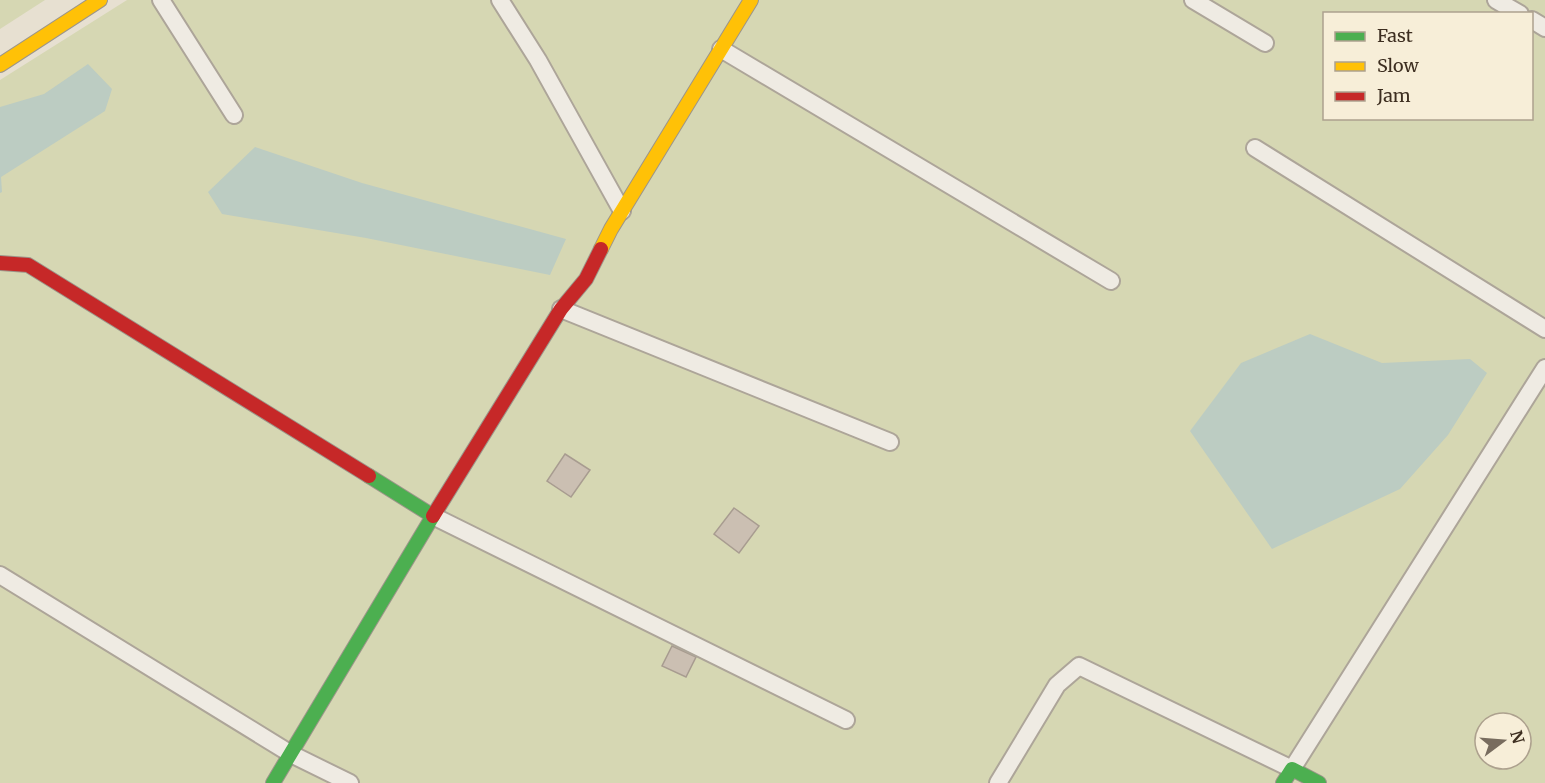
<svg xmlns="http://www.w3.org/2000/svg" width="1545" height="783" viewBox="0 0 1545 783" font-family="Merriweather,serif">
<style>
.green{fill:#d6d7b3;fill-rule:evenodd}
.water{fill:#bcccc2}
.building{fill:#cbbfb2;stroke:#a89c90;stroke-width:1.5}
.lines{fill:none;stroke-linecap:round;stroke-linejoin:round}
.lane-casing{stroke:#ada599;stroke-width:20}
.fast-casing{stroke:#9c958a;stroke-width:16}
.slow-casing{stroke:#9c958a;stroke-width:16}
.jam-casing{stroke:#9c958a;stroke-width:16}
.lane{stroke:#efebe3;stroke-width:16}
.fast{stroke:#4caf50;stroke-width:14}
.slow{stroke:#ffc107;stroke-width:14}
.jam{stroke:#c62828;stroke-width:14}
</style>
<rect width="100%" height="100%" fill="#e7e0d1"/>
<g class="green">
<polygon points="0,0 45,0 0,29"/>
<path d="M127 0H1545V783H0V80ZM1324 14H1532V118H1324ZM1485 723H1521V759H1485Z"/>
</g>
<g class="water">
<polygon points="88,64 112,89 105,111 1,177 2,192 0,193 0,107 44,94"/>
<polygon points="255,147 362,183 566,239 550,275 366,238 222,214 208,192"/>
<polygon points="1310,334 1382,363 1470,359 1487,373 1448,435 1400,489 1272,549 1190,431 1241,363"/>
</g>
<g class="building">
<polygon points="565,454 590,470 571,497 547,481"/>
<polygon points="734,508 759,526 739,553 714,534"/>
<polygon points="672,646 696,657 686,677 662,666"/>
</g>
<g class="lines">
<g class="lane-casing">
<g id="lane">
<polyline points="161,0 234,115"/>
<polyline points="500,0 538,60 622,211"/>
<polyline points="1193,0 1265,43"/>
<polyline points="1496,0 1520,14"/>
<polyline points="1532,20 1545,28"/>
<polyline points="721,49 1111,281"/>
<polyline points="1255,148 1545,329"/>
<polyline points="561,309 890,442"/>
<polyline points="433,516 846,720"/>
<polyline points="0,575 291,754 350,783"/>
<polyline points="998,783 1057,685 1079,666 1292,769 1545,368"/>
</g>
</g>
<g class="fast-casing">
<g id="fast">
<polyline points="273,783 433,516 369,476"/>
<polyline points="1283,783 1292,769 1319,783"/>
</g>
</g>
<g class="slow-casing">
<g id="slow">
<polyline points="0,65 100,0"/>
<polyline points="601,249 611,229 751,0"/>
</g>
</g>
<g class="jam-casing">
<g id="jam">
<polyline points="0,263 28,265 369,476"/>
<polyline points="433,516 561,309 586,279 601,249"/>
</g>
</g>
<use href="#lane" class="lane"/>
<use href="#fast" class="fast"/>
<use href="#slow" class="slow"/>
<use href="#jam" class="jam"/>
</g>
<rect x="1323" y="12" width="210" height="108" fill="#f7eed8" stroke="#ada18e" stroke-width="1.5"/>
<rect x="1335" y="32" width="30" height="9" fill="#4caf50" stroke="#ada18e" stroke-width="1.5"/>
<text x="1377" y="42" font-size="18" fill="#3d2e20">Fast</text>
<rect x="1335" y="62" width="30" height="9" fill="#ffc107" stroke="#ada18e" stroke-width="1.5"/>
<text x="1377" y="72" font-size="18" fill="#3d2e20">Slow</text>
<rect x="1335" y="92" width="30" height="9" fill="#c62828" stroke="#ada18e" stroke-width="1.5"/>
<text x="1377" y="102" font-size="18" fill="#3d2e20">Jam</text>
<g transform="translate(1503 741) rotate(74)"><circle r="28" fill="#f7eed8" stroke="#ada18e" stroke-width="1.5"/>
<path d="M0-4.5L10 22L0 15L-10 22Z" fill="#786c5e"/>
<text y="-9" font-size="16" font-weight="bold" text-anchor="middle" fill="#3d2e20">N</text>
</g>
</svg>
